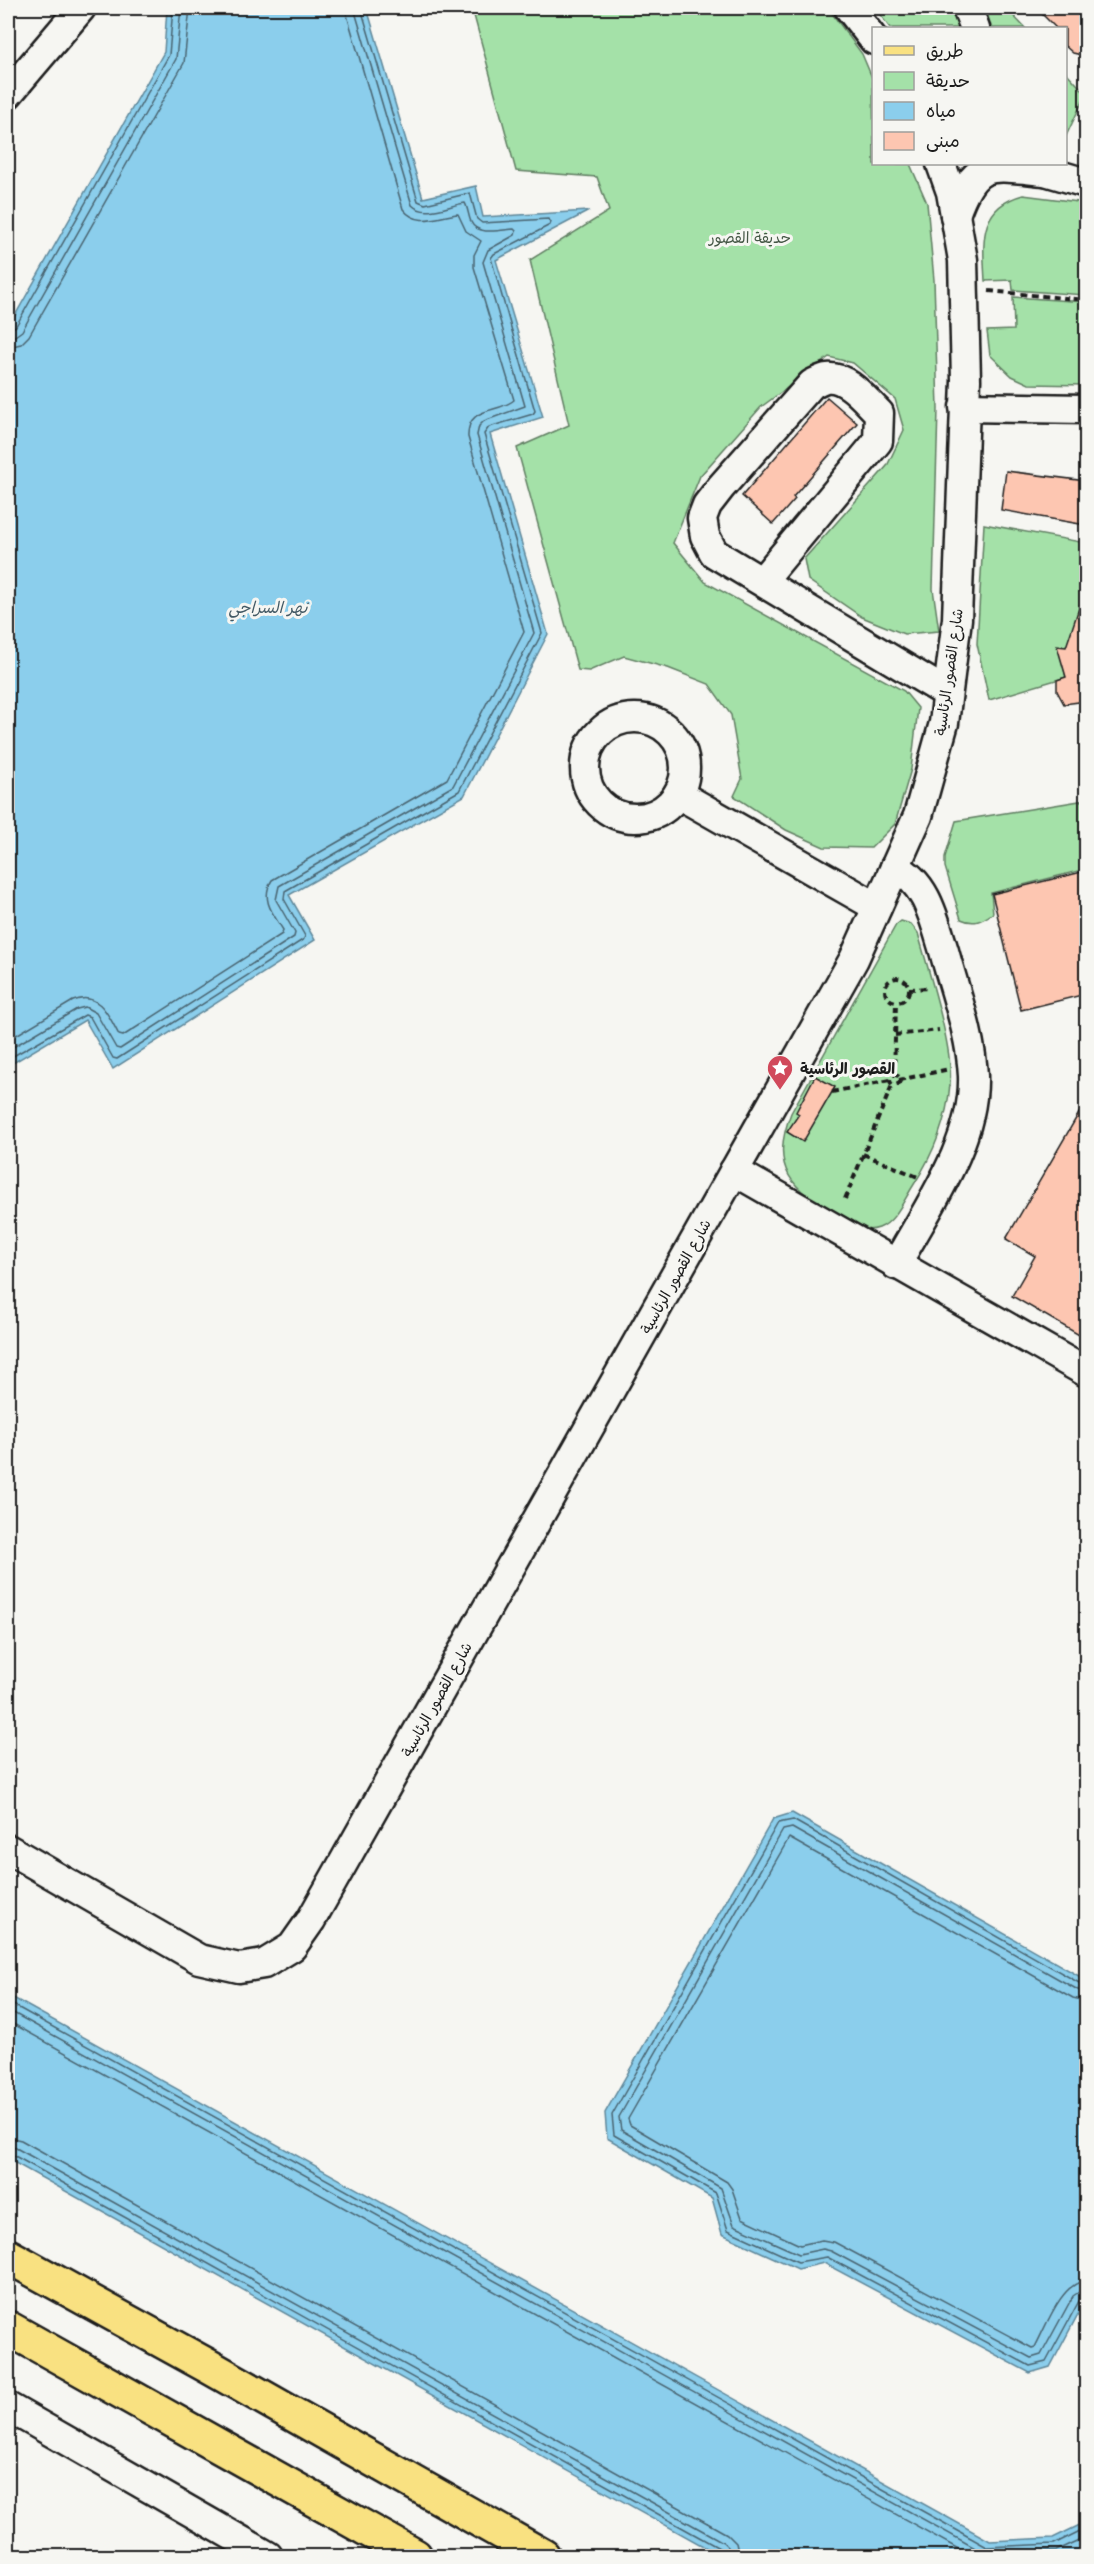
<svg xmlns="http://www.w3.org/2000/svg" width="1094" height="2564" viewBox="0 0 1094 2564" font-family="Mali,'Playpen Sans Arabic',sans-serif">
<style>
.green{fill:#a4e1a8;stroke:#607e62;stroke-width:1.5}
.water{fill:#8bceec;stroke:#5f8799;stroke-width:1.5}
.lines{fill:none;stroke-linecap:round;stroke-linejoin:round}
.shore{stroke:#48636f;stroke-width:1.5}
.building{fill:#fdc6b1;stroke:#1c1c1c;stroke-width:1.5}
.minor-casing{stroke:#1c1c1c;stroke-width:33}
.major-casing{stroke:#1c1c1c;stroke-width:38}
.path{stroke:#1c1c1c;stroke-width:4;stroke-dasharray:6 4.5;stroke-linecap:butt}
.minor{stroke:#f6f6f2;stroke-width:28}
.major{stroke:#f9e181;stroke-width:33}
.labels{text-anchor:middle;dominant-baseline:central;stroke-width:6;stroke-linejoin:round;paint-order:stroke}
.park-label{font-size:15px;fill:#455746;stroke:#f6f6f2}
.street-label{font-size:15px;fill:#1c1c1c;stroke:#f6f6f2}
.poi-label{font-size:15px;font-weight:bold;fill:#1c1c1c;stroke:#f6f6f2;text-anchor:start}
.water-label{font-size:16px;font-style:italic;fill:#435a65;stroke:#f6f6f2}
</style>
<rect width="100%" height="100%" fill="#f6f6f2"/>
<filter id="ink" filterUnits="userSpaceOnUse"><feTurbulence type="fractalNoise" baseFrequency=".0167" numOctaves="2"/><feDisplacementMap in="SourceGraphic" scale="12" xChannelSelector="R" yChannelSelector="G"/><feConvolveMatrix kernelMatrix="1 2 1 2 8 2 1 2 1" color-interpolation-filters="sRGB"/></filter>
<g filter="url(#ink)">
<g class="green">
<polygon points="472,8 828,8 862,54 873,80 874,164 910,164 927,203 934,280 938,409 933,589 939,631 904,634 862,617 808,580 804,559 887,466 904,430 895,399 853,363 829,357 761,407 700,476 673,543 705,582 904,691 918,708 911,769 895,824 871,848 824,847 786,830 734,796 742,779 731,715 709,684 668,668 624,656 589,671 578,670 517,448 569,425 530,260 609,211 597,177 516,171"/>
<polygon points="875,8 949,8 964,28 890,28"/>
<polygon points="982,8 996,8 1002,12 1008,10 1025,28 991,28 988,16"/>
<polygon points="1066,72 1086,94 1066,136"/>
<path d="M1023 195 1086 203V295L1013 290 1012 280 985 281C983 242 978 207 1023 195Z"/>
<polygon points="1013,297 1086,302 1086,385 1029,384 1012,376 990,355 987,331 1014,330"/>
<polygon points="984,524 1086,543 1086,627 1072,632 1068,648 1062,646 1059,650 1066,677 989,700 977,644"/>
<path d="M1086 800V869L991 893 993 913C982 921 974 925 961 919L945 867V857L956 821Z"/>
<path d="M901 921 911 924 918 933C928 970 954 1048 950 1084 947 1122 933 1155 913 1186 904 1200 895 1222 879 1228 862 1234 850 1224 837 1216 792 1188 769 1170 791 1113L896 925Z"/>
</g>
<g class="water">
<polygon points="167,8 367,8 423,198 476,186 483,217 589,211 496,260 543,417 490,434 548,634 464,796 289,895 315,940 113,1069 85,1020 8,1066 8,328 164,52"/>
<polygon points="792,1813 1086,1980 1086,2299 1050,2367 1030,2373 824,2263 798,2269 722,2234 712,2198 607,2138 605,2113 773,1819"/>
<polygon points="8,1995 990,2541 1053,2538 1086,2522 1086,2556 721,2556 8,2159"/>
</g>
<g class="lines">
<g class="shore">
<polyline points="8,330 16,326 169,55 173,8"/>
<polyline points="8,338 15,336 22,331 176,59 181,8"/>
<polyline points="8,347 21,344 29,336 184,63 190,8"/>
<path d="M8 1040 73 1001C99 990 109 1016 119 1035L123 1036 282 934 283 930C273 914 260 899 272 880L447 779 524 632 468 437C467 405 498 414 514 400L474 267V255L481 241 466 231 458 214C438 216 418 228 403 209L345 8"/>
<path d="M8 1050 77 1009 85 1007 96 1013 116 1048 120 1049 294 937 295 933 276 900 279 886 453 786 534 633 477 435 479 426 484 421 525 406 483 262 488 250 515 235 516 231 514 229C501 230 477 236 471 222 468 215 468 208 465 203 449 205 425 218 412 205L354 8"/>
<polyline points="8,1059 85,1015 90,1017 113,1058 117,1059 304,939 305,936 284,899 285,891 459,791 542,633 484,434 489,427 533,414 535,411 491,258 494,254 550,225 551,222 548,219 482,223 477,219 470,193 425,204 418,201 361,8"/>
<polyline points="1086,1984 1081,1984 793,1820 778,1823 612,2115 614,2135 716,2193 728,2230 798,2262 827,2257 1030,2366 1046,2362 1079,2301 1086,2298"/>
<polyline points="1086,1992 1078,1990 792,1828 783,1830 619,2117 621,2130 721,2188 734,2225 799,2254 823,2249 831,2251 1031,2358 1041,2355 1073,2296 1079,2292 1086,2290"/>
<path d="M1086 2001 1073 1998 789 1838 628 2119 630 2125 727 2182 732 2189 742 2218 800 2245 822 2240 834 2242 1032 2348 1035 2347C1046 2327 1061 2282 1086 2281"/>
<polyline points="8,2002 987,2547 1054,2544 1086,2528"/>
<polyline points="8,2010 984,2553 1056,2551 1086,2537"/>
<polyline points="8,2021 971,2556"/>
<polyline points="8,2137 21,2140 727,2534 736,2543 739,2556"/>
<polyline points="8,2146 16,2148 723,2542 728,2547 730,2556"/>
<polyline points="8,2154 13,2155 719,2548 723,2556"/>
</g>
</g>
<g class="building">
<polygon points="1036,8 1086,8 1086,56 1073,53 1065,46 1065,28 1056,28"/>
<polygon points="827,397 857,423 793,497 795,499 773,524 742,496"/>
<polygon points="1006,471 1086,481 1086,525 1001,510"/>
<polygon points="1083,596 1086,596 1086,701 1064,704 1057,691 1057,680 1066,677 1057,646 1066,647"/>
<polygon points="1086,871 1086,994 1021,1010 992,894"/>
<polygon points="815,1076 835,1087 803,1142 787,1132 799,1114 796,1112"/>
<polygon points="1086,1101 1086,1339 1012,1296 1035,1256 1006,1239"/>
</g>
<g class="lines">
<g class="minor-casing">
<g id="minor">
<polyline points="849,8 874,40"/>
<polyline points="967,8 975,28"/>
<polyline points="8,94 81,8"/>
<polyline points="1028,166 1086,183"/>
<path d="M955 215C975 158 990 166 1045 171"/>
<polyline points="964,407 1086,409"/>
<path d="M762 581 878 441 879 413C866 401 847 375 826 378 822 379 816 382 812 384L721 487 707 505 702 518 705 536 714 553 947 693"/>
<circle cx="635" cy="768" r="50"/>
<polyline points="678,794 877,907"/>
<path d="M895 867C927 883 934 919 944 951 955 992 971 1034 973 1076 975 1143 927 1208 896 1265"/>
<polyline points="734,1171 1086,1372"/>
<polyline points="8,1849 199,1959 239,1968 264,1964 292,1947 311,1920 854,959 918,816 944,723 957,619 966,380 963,260 951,192 941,164"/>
<polyline points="8,2407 268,2556"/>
</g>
</g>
<g class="major-casing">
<g id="major">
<polyline points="8,2256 208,2366 543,2556"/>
<polyline points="8,2328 415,2556"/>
</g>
</g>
<g class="path">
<polyline points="989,291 1086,300"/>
<circle cx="897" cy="990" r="12"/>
<polyline points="909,989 929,988"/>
<polyline points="895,1035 939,1030"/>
<circle cx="895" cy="1080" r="5"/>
<polyline points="894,1075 896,1002"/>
<polyline points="899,1080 949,1069"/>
<polyline points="832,1092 890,1080"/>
<polyline points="863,1154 918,1177"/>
<polyline points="845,1199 892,1085"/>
</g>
<use href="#minor" class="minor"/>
<use href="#major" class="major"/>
</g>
</g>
<defs>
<g id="sight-pin" transform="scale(1.35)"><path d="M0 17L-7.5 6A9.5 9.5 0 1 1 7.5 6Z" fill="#d1495b" stroke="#f6f6f2"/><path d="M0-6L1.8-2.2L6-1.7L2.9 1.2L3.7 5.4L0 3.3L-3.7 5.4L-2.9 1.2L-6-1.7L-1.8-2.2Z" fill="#fff"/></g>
</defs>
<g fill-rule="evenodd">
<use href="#sight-pin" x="780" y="1068"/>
</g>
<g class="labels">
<g class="park-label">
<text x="750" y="237">حديقة القصور</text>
</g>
<g class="street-label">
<text transform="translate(948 672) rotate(-82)">شارع القصور الرئاسية</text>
<text transform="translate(675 1276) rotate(-61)">شارع القصور الرئاسية</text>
<text transform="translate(436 1699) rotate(-61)">شارع القصور الرئاسية</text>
</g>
<g class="poi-label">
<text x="800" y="1068">القصور الرئاسية</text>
</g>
<g class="water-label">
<text x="268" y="606">نهر السراجي</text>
</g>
</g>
<rect width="1094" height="2564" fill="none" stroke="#f6f6f2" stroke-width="30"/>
<rect x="15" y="15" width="1064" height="2534" fill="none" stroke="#1c1c1c" stroke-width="2" filter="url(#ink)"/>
<rect x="872" y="27" width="195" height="138" fill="#f6f6f2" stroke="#9f9f9c" stroke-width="1.5"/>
<rect x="884" y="46" width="30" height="9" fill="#f9e181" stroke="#9f9f9c" stroke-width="1.5"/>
<text x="926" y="57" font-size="18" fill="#1c1c1c">طريق</text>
<rect x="884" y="72" width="30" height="18" fill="#a4e1a8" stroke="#9f9f9c" stroke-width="1.5"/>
<text x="926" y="87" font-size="18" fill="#1c1c1c">حديقة</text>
<rect x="884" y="102" width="30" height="18" fill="#8bceec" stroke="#9f9f9c" stroke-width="1.5"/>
<text x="926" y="117" font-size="18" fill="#1c1c1c">مياه</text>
<rect x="884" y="132" width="30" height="18" fill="#fdc6b1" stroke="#9f9f9c" stroke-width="1.5"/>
<text x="926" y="147" font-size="18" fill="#1c1c1c">مبنى</text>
</svg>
